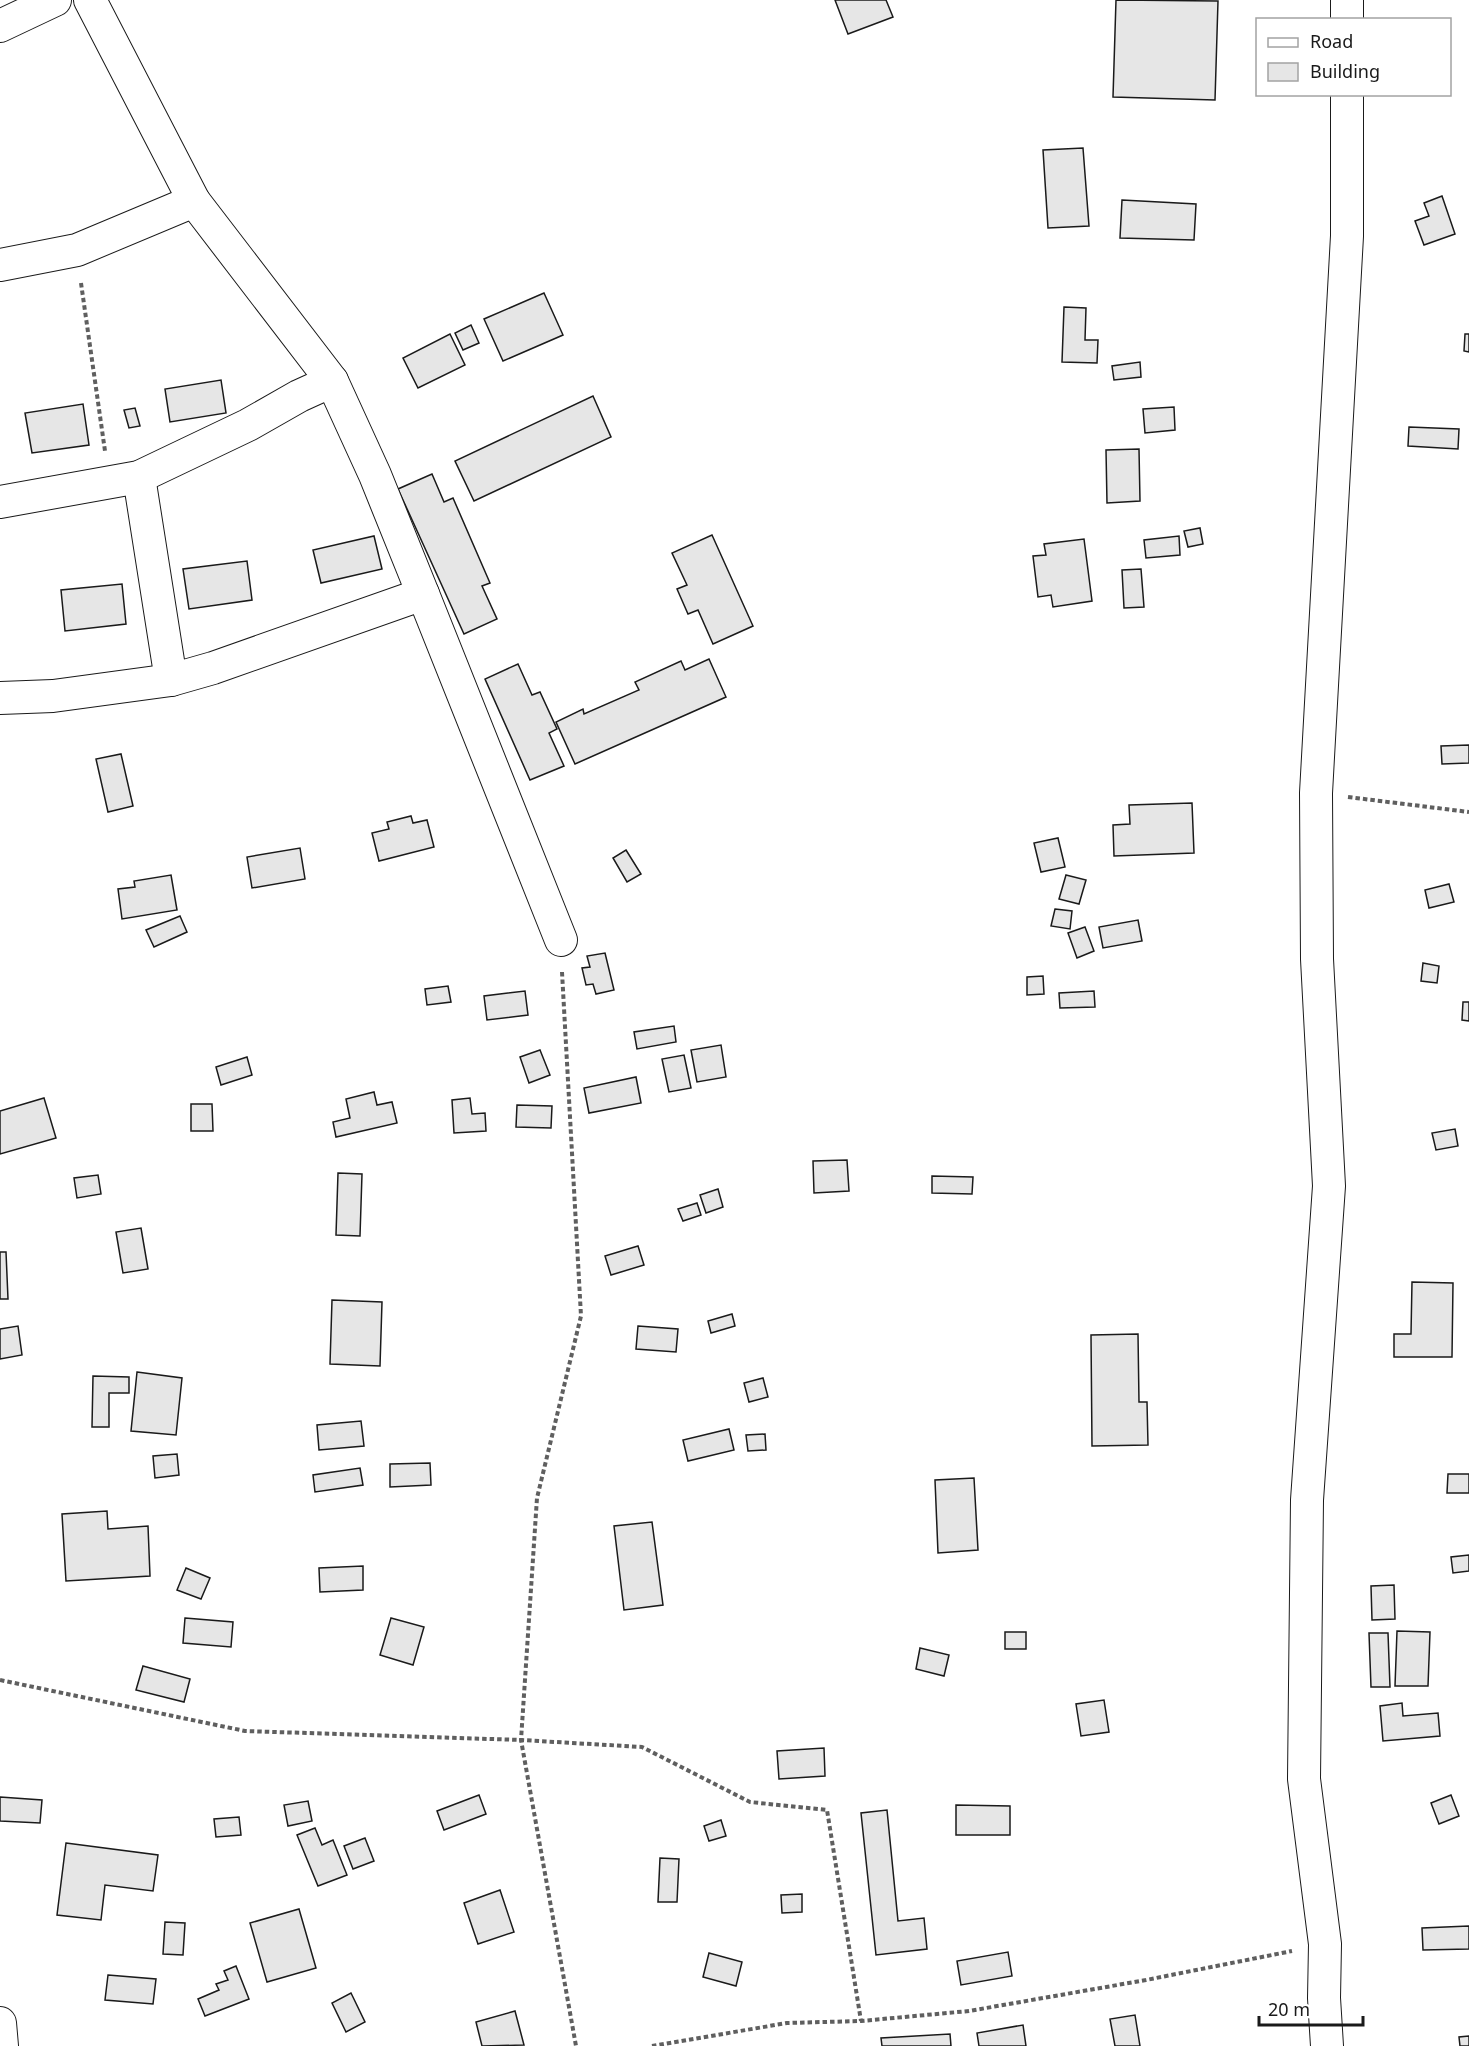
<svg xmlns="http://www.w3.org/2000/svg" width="1469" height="2046" viewBox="0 0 1469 2046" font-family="'Noto Sans',sans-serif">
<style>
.building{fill:#e6e6e6;stroke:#1a1a1a;stroke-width:1.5}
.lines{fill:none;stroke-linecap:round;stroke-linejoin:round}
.street-casing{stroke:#1a1a1a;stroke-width:34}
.path{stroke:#5f5f5f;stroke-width:4;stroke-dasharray:4.5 3;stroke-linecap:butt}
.street{stroke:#fff;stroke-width:32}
</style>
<rect width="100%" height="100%" fill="#fff"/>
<g class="building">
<polygon points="835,0 886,0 893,17 848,34"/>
<polygon points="1116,0 1218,1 1215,100 1113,97"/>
<polygon points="1083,148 1089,226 1048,228 1043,150"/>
<polygon points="1442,196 1455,234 1424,245 1415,221 1429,216 1424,203"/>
<polygon points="1122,200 1196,204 1194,240 1120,238"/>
<polygon points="544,293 563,335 503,361 484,319"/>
<polygon points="1064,307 1086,308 1085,340 1098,340 1097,363 1062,362"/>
<polygon points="471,325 479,343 463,350 455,333"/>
<polygon points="450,334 465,365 418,388 403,358"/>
<polygon points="1465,334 1469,334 1469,352 1464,351"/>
<polygon points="1140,362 1141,377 1114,380 1112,366"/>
<polygon points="221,380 226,413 170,422 165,389"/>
<polygon points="593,396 611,437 474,501 455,461"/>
<polygon points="83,404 89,445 32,453 25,413"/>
<polygon points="1174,407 1175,430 1145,433 1143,409"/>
<polygon points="135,408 140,426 129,428 124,410"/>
<polygon points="1409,427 1459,429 1458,449 1408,446"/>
<polygon points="1139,449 1140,501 1107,503 1106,450"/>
<polygon points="432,474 444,502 453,498 490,583 482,586 497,619 464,634 398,489"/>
<polygon points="1200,528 1203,544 1188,547 1184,531"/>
<polygon points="712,535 753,626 713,644 698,610 688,614 677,589 687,585 672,553"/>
<polygon points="374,536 382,569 321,583 313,550"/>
<polygon points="1179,536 1180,555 1146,558 1144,540"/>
<polygon points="1084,539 1092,601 1053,607 1051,595 1038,597 1033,556 1046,555 1044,544"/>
<polygon points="247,561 252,600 189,609 183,569"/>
<polygon points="1141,569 1144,607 1124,608 1122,570"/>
<polygon points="122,584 126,624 65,631 61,590"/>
<polygon points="709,659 726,697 575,764 556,722 583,709 584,714 639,690 635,682 681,661 685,670"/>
<polygon points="518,664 532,695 540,692 557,729 549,733 564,766 530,780 485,679"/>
<polygon points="1469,745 1469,763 1442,764 1441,746"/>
<polygon points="121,754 133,806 108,812 96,759"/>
<polygon points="1192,803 1194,853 1114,856 1113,825 1130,824 1129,805"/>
<polygon points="411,816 413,823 427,820 434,847 379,861 372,833 389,829 387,822"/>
<polygon points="1058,838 1065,867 1041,872 1034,843"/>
<polygon points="300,848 305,879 252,888 247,857"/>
<polygon points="626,850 641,874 627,882 613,858"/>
<polygon points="171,875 177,910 122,919 118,889 135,887 134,881"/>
<polygon points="1066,875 1086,880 1079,904 1059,899"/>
<polygon points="1449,884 1454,902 1429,908 1425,890"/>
<polygon points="1055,909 1072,911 1070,929 1051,926"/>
<polygon points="180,916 187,932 154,947 146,930"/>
<polygon points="1138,920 1142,941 1103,948 1099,927"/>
<polygon points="1085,927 1094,951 1077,958 1068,933"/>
<polygon points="605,953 614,990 596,994 593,984 586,985 582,968 590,967 587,956"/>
<polygon points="1423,963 1439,966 1437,983 1421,981"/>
<polygon points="1043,976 1044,994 1027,995 1027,977"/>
<polygon points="448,986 451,1002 427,1005 425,989"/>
<polygon points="525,991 528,1015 487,1020 484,996"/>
<polygon points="1094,991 1095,1007 1060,1008 1059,993"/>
<polygon points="1463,1002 1469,1002 1469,1021 1462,1020"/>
<polygon points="674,1026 676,1042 637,1049 634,1032"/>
<polygon points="721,1045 726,1077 697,1082 691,1050"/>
<polygon points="540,1050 550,1075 529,1083 520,1057"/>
<polygon points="684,1055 691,1088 669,1092 662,1059"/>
<polygon points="247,1057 252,1075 221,1085 216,1067"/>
<polygon points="636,1077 641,1103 589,1113 584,1088"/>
<polygon points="374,1092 377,1105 392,1102 397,1123 336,1137 333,1122 350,1118 346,1099"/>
<polygon points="44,1098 56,1138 0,1154 0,1111"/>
<polygon points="470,1098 472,1114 485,1113 486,1131 454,1133 452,1100"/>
<polygon points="191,1104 212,1104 213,1131 191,1131"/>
<polygon points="517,1105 552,1106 551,1128 516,1127"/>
<polygon points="1455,1129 1458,1146 1436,1150 1432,1133"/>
<polygon points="847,1160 849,1191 814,1193 813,1161"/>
<polygon points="338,1173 362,1174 360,1236 336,1235"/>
<polygon points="98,1175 101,1194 77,1198 74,1178"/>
<polygon points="932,1176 973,1177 972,1194 932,1193"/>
<polygon points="718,1189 723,1207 706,1213 700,1195"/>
<polygon points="697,1203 701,1215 683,1221 678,1209"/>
<polygon points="141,1228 148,1269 123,1273 116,1232"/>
<polygon points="638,1246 644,1265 611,1275 605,1256"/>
<polygon points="0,1252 6,1252 8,1299 0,1299"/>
<polygon points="1412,1282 1453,1283 1452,1357 1394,1357 1394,1334 1411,1334"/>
<polygon points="332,1300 382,1302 380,1366 330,1364"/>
<polygon points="732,1314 735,1326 711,1333 708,1321"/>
<polygon points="18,1326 22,1355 0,1359 0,1329"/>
<polygon points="638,1326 678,1329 676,1352 636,1349"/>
<polygon points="1138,1334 1139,1402 1147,1402 1148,1445 1092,1446 1091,1335"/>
<polygon points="137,1372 182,1378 176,1435 131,1431"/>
<polygon points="93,1376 129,1377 129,1393 109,1393 109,1427 92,1427"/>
<polygon points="763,1378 768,1397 749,1402 744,1383"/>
<polygon points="361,1421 364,1446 319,1450 317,1425"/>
<polygon points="729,1429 734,1450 688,1461 683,1440"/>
<polygon points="765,1434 766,1450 748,1451 746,1435"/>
<polygon points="177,1454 179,1475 155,1478 153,1456"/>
<polygon points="430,1463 431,1485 390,1487 390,1464"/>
<polygon points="360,1468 363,1485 315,1492 313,1475"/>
<polygon points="1448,1474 1469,1474 1469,1493 1447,1493"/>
<polygon points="974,1478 978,1550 938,1553 935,1480"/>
<polygon points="107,1511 108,1529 148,1526 150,1576 66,1581 62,1514"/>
<polygon points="652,1522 663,1605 624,1610 614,1526"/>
<polygon points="1469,1555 1469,1571 1453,1573 1451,1557"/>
<polygon points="363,1566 363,1590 320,1592 319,1568"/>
<polygon points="186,1568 210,1578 201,1599 177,1590"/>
<polygon points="1394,1585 1395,1619 1372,1620 1371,1586"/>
<polygon points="185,1618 233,1622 231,1647 183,1643"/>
<polygon points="391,1618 424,1627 413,1665 380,1655"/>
<polygon points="1397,1631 1430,1632 1428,1686 1395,1686"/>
<rect x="1005" y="1632" width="21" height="17"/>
<polygon points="1369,1633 1388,1633 1390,1687 1371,1687"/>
<polygon points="920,1648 949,1655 944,1676 916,1669"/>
<polygon points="143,1666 190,1679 184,1702 136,1690"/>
<polygon points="1104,1700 1109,1732 1081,1736 1076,1704"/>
<polygon points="1402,1703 1403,1716 1438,1713 1440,1736 1383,1741 1380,1706"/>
<polygon points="824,1748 825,1776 779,1779 777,1751"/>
<polygon points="479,1795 486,1814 444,1830 437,1811"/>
<polygon points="1451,1795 1459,1816 1439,1824 1431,1803"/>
<polygon points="0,1797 42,1800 40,1823 0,1821"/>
<polygon points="308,1801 312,1821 288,1826 284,1805"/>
<polygon points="956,1805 1010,1806 1010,1835 956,1835"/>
<polygon points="887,1810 898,1921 924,1918 927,1949 876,1955 861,1813"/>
<polygon points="239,1817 241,1835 216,1837 214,1819"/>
<polygon points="721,1820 726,1836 709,1841 704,1826"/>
<polygon points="315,1828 322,1845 333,1840 347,1875 318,1886 297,1835"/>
<polygon points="365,1838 374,1861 353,1869 344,1846"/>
<polygon points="66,1843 158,1855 153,1891 105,1885 101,1920 57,1915"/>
<polygon points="660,1858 679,1859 677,1902 658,1902"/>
<polygon points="500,1890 514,1932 478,1944 464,1903"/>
<polygon points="802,1894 802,1912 782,1913 781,1895"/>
<polygon points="299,1909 316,1968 267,1982 250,1923"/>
<polygon points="165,1922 185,1923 183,1955 163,1954"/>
<polygon points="1469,1926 1469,1949 1423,1950 1422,1928"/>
<polygon points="1008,1952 1012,1976 961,1985 957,1961"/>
<polygon points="709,1953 742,1962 736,1986 703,1977"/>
<polygon points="236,1966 249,1999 205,2016 198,1999 219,1990 216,1984 228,1980 224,1971"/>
<polygon points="108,1975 156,1979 153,2004 105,2000"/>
<polygon points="351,1993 365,2022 346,2032 332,2003"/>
<polygon points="515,2011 524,2045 482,2046 476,2022"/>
<polygon points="1135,2015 1140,2046 1115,2046 1110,2019"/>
<polygon points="1023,2025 1026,2046 979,2046 977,2033"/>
<polygon points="950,2034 951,2046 882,2046 881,2038"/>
<polygon points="1469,2036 1469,2046 1460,2046 1459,2037"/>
</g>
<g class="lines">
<g class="street-casing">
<g id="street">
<polyline points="1347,0 1347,20"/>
<polyline points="0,26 55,0"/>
<polyline points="0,265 77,250 194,201"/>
<polyline points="332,381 375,475 423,594"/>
<polyline points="139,477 171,680"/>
<polyline points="0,502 139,477 248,425 299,396 332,381 194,201 90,0"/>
<polyline points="0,698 53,696 171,680 213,668 423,594 561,940"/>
<polyline points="0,2023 2,2046"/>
<polyline points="1327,2046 1324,1998 1325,1944 1304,1779 1307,1500 1329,1186 1317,959 1316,793 1347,236 1347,94"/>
</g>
</g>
<g class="path">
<polyline points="81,283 105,451"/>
<polyline points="1348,797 1469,812"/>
<polyline points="562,972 581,1316 537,1498 521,1740 576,2046"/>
<polyline points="0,1680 245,1731 521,1740 642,1747 750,1802 827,1810 861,2021"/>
<polyline points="652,2046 787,2023 861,2021 969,2011 1146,1980 1292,1951"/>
</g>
<use href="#street" class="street"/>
</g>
<rect x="1256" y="18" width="195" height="78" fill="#ffffff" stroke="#a3a3a3" stroke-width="1.5"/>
<rect x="1268" y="38" width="30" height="9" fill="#ffffff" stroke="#a3a3a3" stroke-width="1.5"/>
<text x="1310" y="48" font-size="18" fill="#1a1a1a">Road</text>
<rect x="1268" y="63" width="30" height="18" fill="#e6e6e6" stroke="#a3a3a3" stroke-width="1.5"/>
<text x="1310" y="78" font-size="18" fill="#1a1a1a">Building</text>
<path d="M1259 2016v9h104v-9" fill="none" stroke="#1a1a1a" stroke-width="3"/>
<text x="1268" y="2016" font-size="18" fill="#1a1a1a" stroke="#ffffff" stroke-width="4.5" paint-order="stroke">20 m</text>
</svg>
